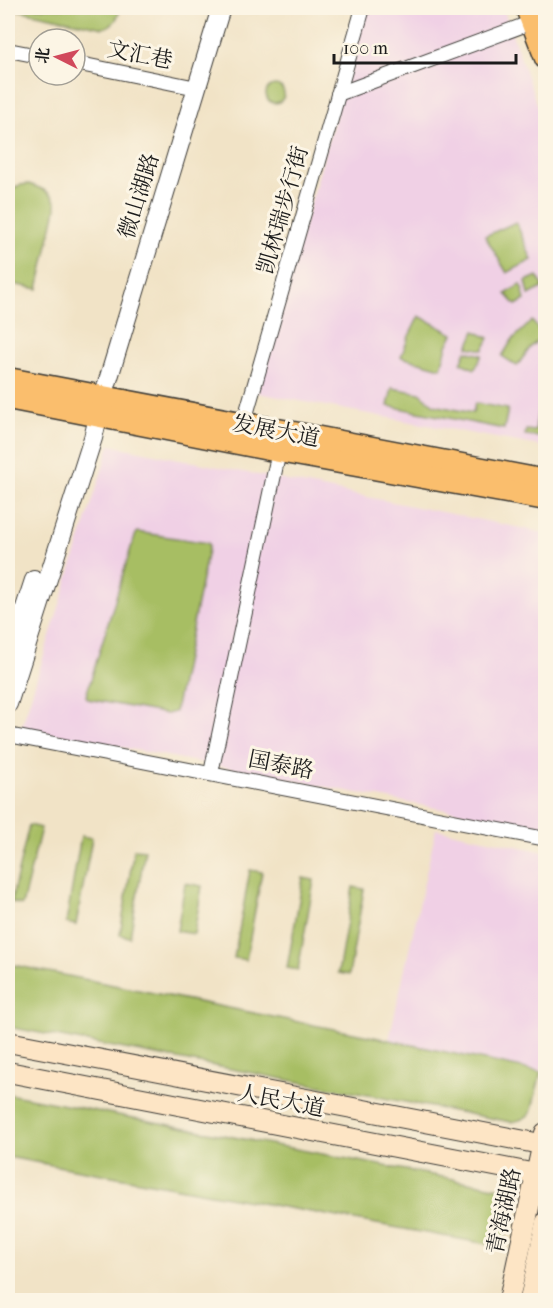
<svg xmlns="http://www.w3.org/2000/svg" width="553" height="1308" viewBox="0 0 553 1308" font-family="'IM FELL French Canon','Noto Serif SC',serif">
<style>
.built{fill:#f0d0e5}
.green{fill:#a7be64;stroke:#626d40;stroke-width:1.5}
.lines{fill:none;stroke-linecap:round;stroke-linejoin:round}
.minor-casing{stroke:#3c3a36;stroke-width:16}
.tertiary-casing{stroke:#3c3a36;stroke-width:20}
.secondary-casing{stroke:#3c3a36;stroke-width:22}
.primary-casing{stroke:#3c3a36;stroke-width:25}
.minor{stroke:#fff;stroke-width:14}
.tertiary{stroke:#fff;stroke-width:18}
.secondary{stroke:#fde5c5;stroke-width:20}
.primary{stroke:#fabe6d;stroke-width:22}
.labels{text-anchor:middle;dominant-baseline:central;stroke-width:6;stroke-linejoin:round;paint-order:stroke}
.street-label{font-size:22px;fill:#1c1c1c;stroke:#fcf5e5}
</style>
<rect width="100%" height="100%" fill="#fcf5e5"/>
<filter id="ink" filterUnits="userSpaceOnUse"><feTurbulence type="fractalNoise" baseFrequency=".0167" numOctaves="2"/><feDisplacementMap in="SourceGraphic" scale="12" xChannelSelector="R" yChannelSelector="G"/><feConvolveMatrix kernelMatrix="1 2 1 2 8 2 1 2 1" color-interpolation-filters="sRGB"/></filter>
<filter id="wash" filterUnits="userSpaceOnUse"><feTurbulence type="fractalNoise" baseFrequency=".008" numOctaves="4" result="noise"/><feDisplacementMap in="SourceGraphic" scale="24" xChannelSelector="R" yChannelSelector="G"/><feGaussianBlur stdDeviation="1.35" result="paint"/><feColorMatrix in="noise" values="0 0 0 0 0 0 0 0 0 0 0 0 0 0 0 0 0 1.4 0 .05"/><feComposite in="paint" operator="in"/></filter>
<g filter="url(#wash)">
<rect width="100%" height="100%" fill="#f1e3c6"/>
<g class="built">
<polygon points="366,8 503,8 545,128 545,447 257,393"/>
<polygon points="110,445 545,533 545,829 21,728"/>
<polygon points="436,829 545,852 546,1052 541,1072 389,1040"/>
</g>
<g class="green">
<path d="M8 8H121C117 19 115 25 103 28Z"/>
<circle cx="275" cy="94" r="9"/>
<path d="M29 184C42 189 57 193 56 209L38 289 8 283V191L20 185Z"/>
<polygon points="516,222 532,260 507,273 485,236"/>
<polygon points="537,276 544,287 529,295 526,281"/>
<polygon points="521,284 525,300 516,305 506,294"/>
<polygon points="419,316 453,334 447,346 441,368 401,357 409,336"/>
<polygon points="532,321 543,335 530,348 517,366 502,356 512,340"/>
<polygon points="475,331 489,338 483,350 468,347"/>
<polygon points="466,351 482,355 475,369 461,363"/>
<polygon points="392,388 420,393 434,405 473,413 475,403 508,409 504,429 388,406"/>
<polygon points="539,406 545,407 545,438 525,435 526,430 535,431"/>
<polygon points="137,532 208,543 209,545 176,707 175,712 167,714 88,699 86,696 133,541"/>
<polygon points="29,825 41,828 22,905 11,902"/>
<polygon points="81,836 92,838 76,925 66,923"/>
<polygon points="134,849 145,850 130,937 120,935"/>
<polygon points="250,870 262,872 246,960 234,958"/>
<polygon points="303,878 314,880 298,970 287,968"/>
<polygon points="185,883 202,886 194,934 177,931"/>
<polygon points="353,887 364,889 349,975 338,973"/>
<path d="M8 964 389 1040 541 1072 531 1113C525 1119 519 1121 511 1122L8 1027Z"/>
<polygon points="8,1094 500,1188 504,1190 512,1201 503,1247 8,1157"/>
</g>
</g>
<g filter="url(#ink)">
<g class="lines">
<g class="minor-casing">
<g id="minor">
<polyline points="8,50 39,56"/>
<polyline points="75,63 197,88"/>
<polyline points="338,94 546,17"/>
<polyline points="243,425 363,8"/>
<polyline points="8,735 546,839"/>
<polyline points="211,773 279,451"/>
</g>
</g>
<g class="tertiary-casing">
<g id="tertiary">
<polyline points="8,660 34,580"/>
<polyline points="8,704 93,438 103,397 221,8"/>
</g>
</g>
<g class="secondary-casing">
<g id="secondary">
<polyline points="8,1042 546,1145"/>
<polyline points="8,1072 546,1176"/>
<polyline points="509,1300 545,1133"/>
<polyline points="530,1300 546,1222"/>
</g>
</g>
<g class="primary-casing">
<g id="primary">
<polyline points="527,8 546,58"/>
<polyline points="8,379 546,481"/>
<polyline points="8,398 279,451 546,499"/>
</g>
</g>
<use href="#minor" class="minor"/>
<use href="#tertiary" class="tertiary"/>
<use href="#secondary" class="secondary"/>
<use href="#primary" class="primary"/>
</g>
</g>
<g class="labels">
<g class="street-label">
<text transform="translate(140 55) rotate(11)">文汇巷</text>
<text transform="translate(139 196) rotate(-73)">微山湖路</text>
<text transform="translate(283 210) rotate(-74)">凯林瑞步行街</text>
<text transform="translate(276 431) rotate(11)">发展大道</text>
<text transform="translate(281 765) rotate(11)">国泰路</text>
<text transform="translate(281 1101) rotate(11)">人民大道</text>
<text transform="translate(504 1211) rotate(-78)">青海湖路</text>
</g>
</g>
<rect width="553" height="1308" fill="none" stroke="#fcf5e5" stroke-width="30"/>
<g transform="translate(57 57) rotate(276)"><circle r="28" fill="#fcf5e5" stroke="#a29e95" stroke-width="1.5"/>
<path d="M0-4.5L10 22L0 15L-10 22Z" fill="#d1495b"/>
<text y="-9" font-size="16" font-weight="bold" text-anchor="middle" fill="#1c1c1c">北</text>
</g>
<path d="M334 54v9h182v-9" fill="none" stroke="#1c1c1c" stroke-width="3"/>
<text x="343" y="54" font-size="18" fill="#1c1c1c" stroke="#fcf5e5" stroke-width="4.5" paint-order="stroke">100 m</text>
</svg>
